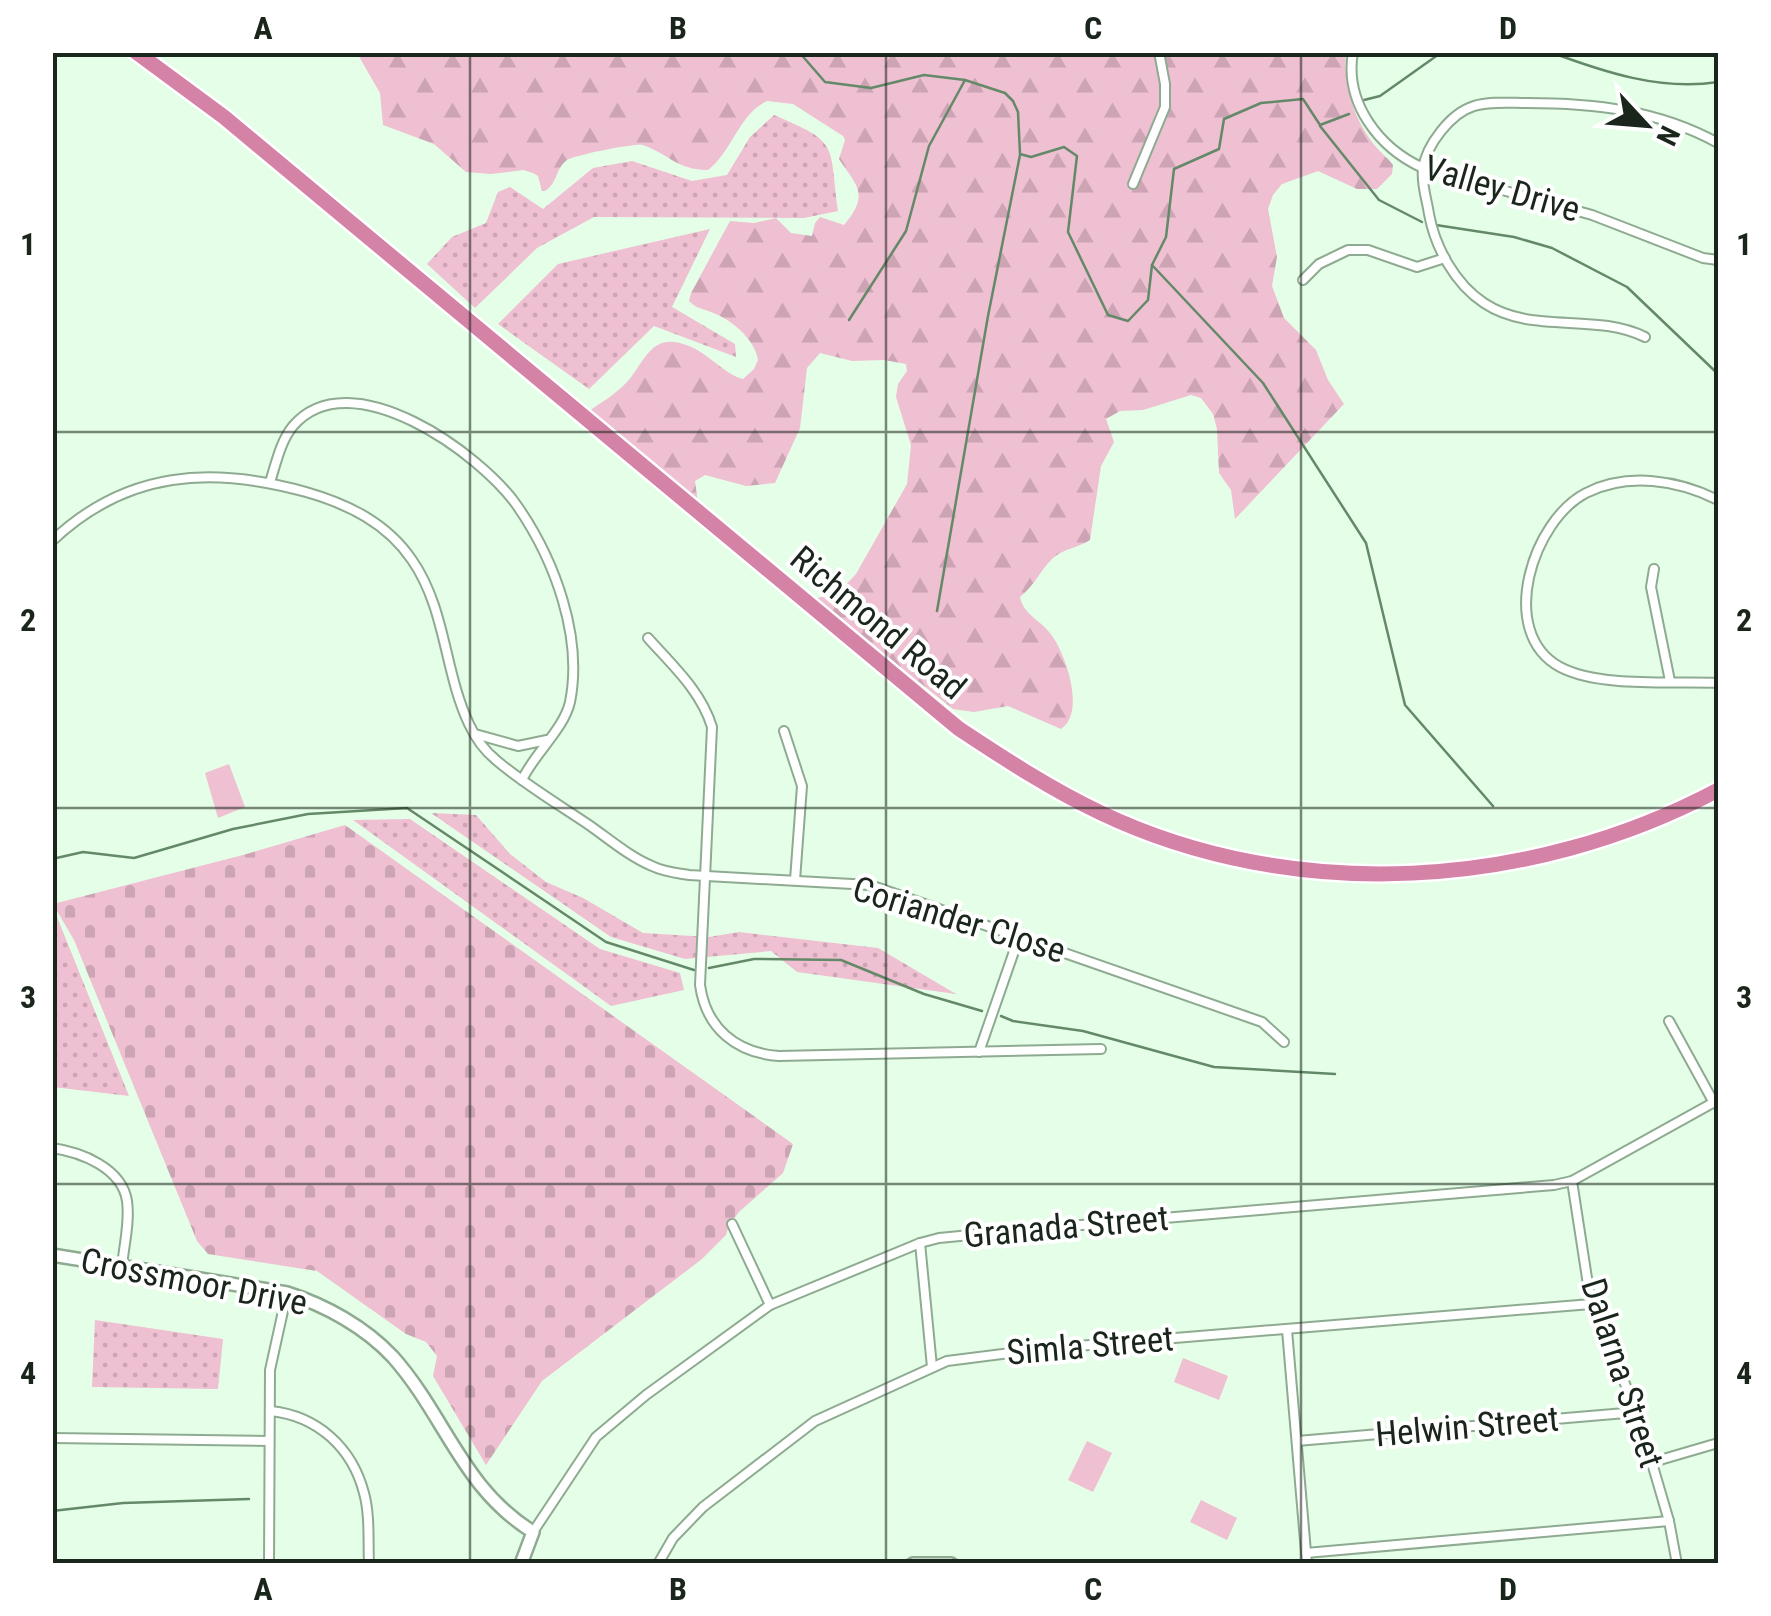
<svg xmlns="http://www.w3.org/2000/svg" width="1771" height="1616" viewBox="0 0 1771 1616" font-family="'Roboto Condensed',sans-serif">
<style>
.green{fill:url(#green-dots)}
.forest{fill:url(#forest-firs)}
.cemetery{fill:url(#cemetery-stones)}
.pitch{fill:#efbfd2}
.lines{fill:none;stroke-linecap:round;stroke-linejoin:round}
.stream{stroke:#648968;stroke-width:2.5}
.street-casing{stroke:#8eab91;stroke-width:12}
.secondary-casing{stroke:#8eab91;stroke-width:16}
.highway-casing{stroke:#fff;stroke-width:20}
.street{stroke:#fff;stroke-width:8}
.secondary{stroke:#fff;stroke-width:11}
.highway{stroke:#d483a6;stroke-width:15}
.grid{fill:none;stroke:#1a251b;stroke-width:2.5;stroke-opacity:0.55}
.labels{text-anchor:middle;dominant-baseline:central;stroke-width:8;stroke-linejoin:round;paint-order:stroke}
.street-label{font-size:35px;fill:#1a251b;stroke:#fff}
.neatline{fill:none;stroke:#1a251b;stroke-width:4}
.grid-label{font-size:32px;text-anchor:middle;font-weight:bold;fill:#1a251b}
</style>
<defs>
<pattern id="green-dots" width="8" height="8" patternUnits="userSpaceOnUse" patternTransform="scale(2.5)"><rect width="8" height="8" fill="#efbfd2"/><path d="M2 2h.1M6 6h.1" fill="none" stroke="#cca4b4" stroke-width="1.8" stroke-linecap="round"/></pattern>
<pattern id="forest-firs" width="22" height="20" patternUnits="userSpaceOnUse" patternTransform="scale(2.5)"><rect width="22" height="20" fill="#efbfd2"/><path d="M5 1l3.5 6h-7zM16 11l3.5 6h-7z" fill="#cca4b4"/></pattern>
<pattern id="cemetery-stones" width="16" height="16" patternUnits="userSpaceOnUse" patternTransform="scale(2.5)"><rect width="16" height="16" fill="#efbfd2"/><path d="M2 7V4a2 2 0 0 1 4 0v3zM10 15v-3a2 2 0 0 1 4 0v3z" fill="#cca4b4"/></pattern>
</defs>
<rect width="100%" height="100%" fill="#e5fee7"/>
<g class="green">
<path d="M774 115C840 143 829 143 838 211L804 218 594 217 537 248 475 308 427 264 452 237 486 223 498 192 510 187 543 209 593 168 632 161 692 181 727 175 750 137Z"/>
<polygon points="710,229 672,307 735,344 736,357 654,326 589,389 498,324 558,264"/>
<polygon points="431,813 476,815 510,854 546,882 583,898 643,933 709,937 739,932 878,948 956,994 797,972 771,951 685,959 611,937"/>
<polygon points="410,819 600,949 680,973 684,990 611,1006 353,820"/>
<polygon points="53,907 129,1096 53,1087"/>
<polygon points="95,1320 223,1339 218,1389 92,1387"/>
</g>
<path class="forest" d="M1155 52 1162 58 1185 52H1271L1287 56 1299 53H1346C1343 86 1354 120 1376 147 1381 153 1388 158 1393 165L1392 174 1377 189H1357L1318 171 1282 184 1273 195 1268 209 1277 257 1272 286 1284 318 1316 350 1328 380 1344 404 1235 519 1231 490 1219 473 1217 429 1213 414 1201 398 1191 395 1143 410 1120 411 1106 419 1114 442 1101 466 1090 540C1078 548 1064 548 1052 559 1039 572 1035 585 1020 597 1023 614 1040 620 1050 633 1066 653 1086 713 1061 729L1008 706 974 712 953 709 814 599 839 592 856 574 907 484 911 445 896 397 898 384 907 371 906 364 884 360 852 361 820 353 807 368 800 428 775 483 746 486 705 475 695 481 698 503 589 411C602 402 616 394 627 382 645 362 651 330 689 346 708 353 724 374 743 379L754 369 758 360C755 339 731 319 711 312 701 308 697 309 689 301L691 293 730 221 754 223 776 218 791 233 812 236 815 223 820 217 844 225C870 194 857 186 839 159L845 140 843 136 793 104 767 101C739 114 732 152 708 170 677 170 669 154 643 145 635 143 575 155 567 160 555 169 558 183 545 191H542L538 176 533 173 523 170 491 174 466 172 434 144 383 125 380 93 357 53Z"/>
<polygon class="cemetery" points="345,825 793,1144 783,1173 739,1212 729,1225 726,1235 702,1259 542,1381 486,1465 433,1376 437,1356 426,1342 406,1334 317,1271 208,1254 197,1241 74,940 53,904 243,855"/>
<g class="pitch">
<polygon points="229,764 245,807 218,818 205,773"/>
<polygon points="1183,1358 1228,1376 1219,1400 1174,1382"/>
<polygon points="1087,1441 1112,1453 1093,1492 1068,1480"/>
<polygon points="1201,1500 1237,1518 1227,1540 1190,1522"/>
</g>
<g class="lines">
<g class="stream">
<polyline points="799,52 825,82 871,88 924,75 965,80 1005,93 1013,101 1018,112 1020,154 1031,157 1064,147 1077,156 1068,232 1108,315 1128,321 1148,300 1152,265 1166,237 1174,169 1219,149 1224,119 1261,103 1303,99 1320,125 1349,114"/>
<path d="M1550 52C1604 72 1660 91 1718 82"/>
<polyline points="1364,100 1380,96 1442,52"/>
<polyline points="1320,126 1379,200 1422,222"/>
<polyline points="1436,225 1514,237 1552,248 1627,287 1718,374"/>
<polyline points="1152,265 1263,383 1366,543 1405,705 1493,806"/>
<polyline points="849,320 906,231 929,146 965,80"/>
<polyline points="937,611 988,316 1020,155"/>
<polyline points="52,859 83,852 134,858 233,829 308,814 407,808 606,942 694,970"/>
<polyline points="709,968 754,959 841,960 924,994 982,1011"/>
<polyline points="1001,1016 1013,1021 1083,1031 1214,1067 1335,1074"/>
<polyline points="52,1511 123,1503 249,1499"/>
</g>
<g class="street-casing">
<g id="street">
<path d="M1353 52C1344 103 1379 148 1423 168L1592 215 1703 258 1718 260"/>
<polyline points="1133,184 1165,107 1165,84 1159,52"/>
<polyline points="1303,280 1319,264 1348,250 1368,250 1417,267 1445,258"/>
<path d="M1645 337C1594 312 1532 335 1484 303 1455 284 1435 247 1429 214 1427 200 1421 183 1423 169 1426 145 1451 113 1474 106 1490 101 1510 103 1527 103 1594 103 1658 110 1718 143"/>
<path d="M270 482C276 464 280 442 293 426 350 359 482 454 518 507 555 561 583 637 570 702 564 729 534 754 522 780"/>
<path d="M1718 500C1678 480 1628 472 1586 493 1533 520 1496 632 1560 667 1600 688 1673 681 1718 683"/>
<path d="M52 541C127 470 212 466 306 492 348 504 387 523 412 560 446 609 444 671 469 724 475 737 485 751 496 760 524 784 558 804 589 825 609 839 630 857 652 866 664 872 677 873 689 875L870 885 1262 1022 1284 1042"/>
<polyline points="1654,569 1651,587 1670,681"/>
<path d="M648 638C673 666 701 691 712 727L700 985C706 1028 736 1053 779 1056L1101 1049"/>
<polyline points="784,731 802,786 795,880"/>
<polyline points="475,734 518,746 547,740"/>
<polyline points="1669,1021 1714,1103"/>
<polyline points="979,1052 1019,937"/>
<path d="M52 1148C81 1152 122 1168 127 1201 130 1222 124 1245 122 1266"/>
<polyline points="1572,1181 1591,1304 1637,1412 1669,1521 1677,1564"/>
<polyline points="732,1224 770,1305"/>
<polyline points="920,1243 932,1367"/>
<polyline points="1287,1330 1307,1564"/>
<path d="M271 1411C317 1416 352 1447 364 1493 370 1515 368 1540 369 1564"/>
<polyline points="52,1438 269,1441"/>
<polyline points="1297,1441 1637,1412"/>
<polyline points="1653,1462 1718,1443"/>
<polyline points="533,1532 596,1437 646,1395 770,1305 920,1243 939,1238 1034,1229 1554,1185 1572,1181 1718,1100"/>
<polyline points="1306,1553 1669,1521"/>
<polyline points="269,1564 270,1370 287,1293"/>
<polyline points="658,1564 673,1538 703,1507 815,1421 947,1361 1041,1349 1591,1304"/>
</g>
</g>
<g class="secondary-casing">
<g id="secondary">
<path d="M52 1255 287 1293C325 1305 365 1327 393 1357 446 1417 462 1488 533 1532L521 1564"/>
<polyline points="913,1564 951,1564"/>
</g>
</g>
<g class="highway-casing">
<path id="highway" d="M136 52 224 117 958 728C1005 759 1050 789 1101 813 1295 905 1532 889 1718 790"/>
</g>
<use href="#street" class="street"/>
<use href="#secondary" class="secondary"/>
<use href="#highway" class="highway"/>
</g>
<path class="grid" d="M470 52V1564M886 52V1564M1301 52V1564M52 432H1718M52 808H1718M52 1184H1718"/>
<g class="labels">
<g class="street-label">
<text transform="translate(1502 189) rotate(16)">Valley Drive</text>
<text transform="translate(878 623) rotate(40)">Richmond Road</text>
<text transform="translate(959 920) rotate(17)">Coriander Close</text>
<text transform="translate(1066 1227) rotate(-5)">Granada Street</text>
<text transform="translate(194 1282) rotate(11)">Crossmoor Drive</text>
<text transform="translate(1090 1346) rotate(-5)">Simla Street</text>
<text transform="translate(1622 1373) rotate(72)">Dalarna Street</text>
<text transform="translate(1467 1427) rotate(-5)">Helwin Street</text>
</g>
</g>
<rect width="1771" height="1616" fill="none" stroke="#ffffff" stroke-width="110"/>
<g transform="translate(1646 125) rotate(116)" stroke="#ffffff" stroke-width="8" paint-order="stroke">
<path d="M0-8L18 38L0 25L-18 38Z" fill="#1a251b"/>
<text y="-15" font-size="28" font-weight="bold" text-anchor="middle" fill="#1a251b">N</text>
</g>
<rect x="55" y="55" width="1661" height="1506" class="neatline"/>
<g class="grid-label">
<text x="263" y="39">A</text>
<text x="678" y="39">B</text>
<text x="1093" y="39">C</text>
<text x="1508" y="39">D</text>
<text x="28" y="255">1</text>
<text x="1744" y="255">1</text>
<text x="28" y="631">2</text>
<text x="1744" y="631">2</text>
<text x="28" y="1008">3</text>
<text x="1744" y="1008">3</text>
<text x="28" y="1384">4</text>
<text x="1744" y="1384">4</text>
<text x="263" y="1600">A</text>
<text x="678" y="1600">B</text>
<text x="1093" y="1600">C</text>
<text x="1508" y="1600">D</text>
</g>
</svg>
